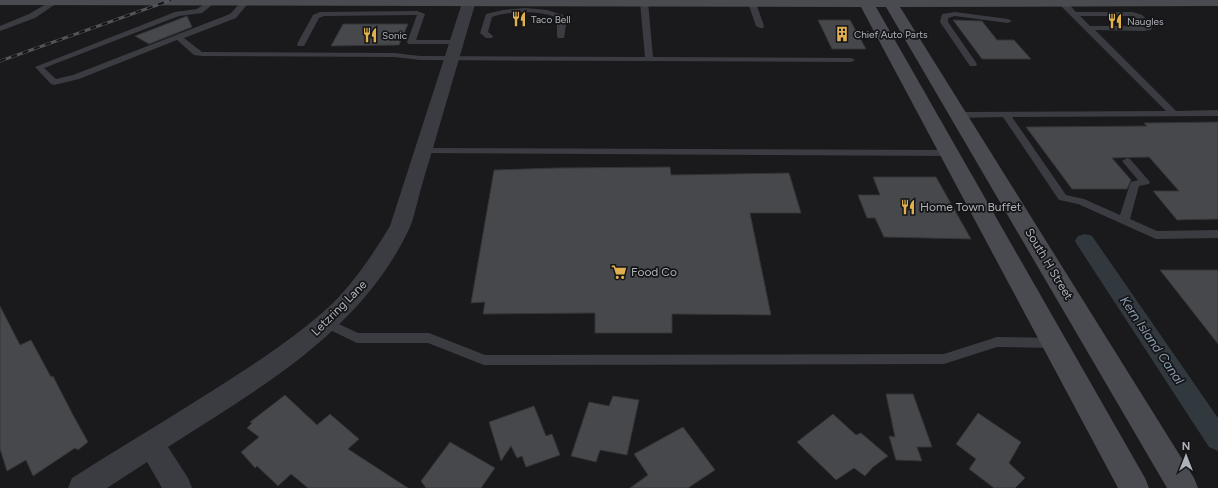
<svg xmlns="http://www.w3.org/2000/svg" width="1218" height="488" viewBox="0 0 1218 488" font-family="Figtree,sans-serif">
<style>
.lines{fill:none;stroke-linecap:round;stroke-linejoin:round}
.canal{fill:#31393f;fill-rule:evenodd}
.building{fill:#47484c;stroke:#343438}
.lane{fill:#3b3c41;fill-rule:evenodd}
.street{fill:#3b3c41;fill-rule:evenodd}
.secondary{fill:#4a4b50;fill-rule:evenodd}
.rail-casing{stroke:#535459;stroke-width:3}
.rail{stroke:#151517;stroke-width:2;stroke-dasharray:6;stroke-linecap:butt}
.labels{text-anchor:middle;dominant-baseline:central;stroke-width:3.5;stroke-linejoin:round;paint-order:stroke}
.far-poi-label{font-size:10px;fill:#aeb2ba;stroke:#151517;text-anchor:start}
.poi-label{font-size:12px;fill:#aeb2ba;stroke:#151517;text-anchor:start}
.street-label{font-size:12px;fill:#aeb2ba;stroke:#151517}
.water-label{font-size:13px;font-style:italic;fill:#899eb1;stroke:#151517}
</style>
<rect width="100%" height="100%" fill="#1a1a1c"/>
<g class="lines">
<polygon class="canal" points="1085,234 1092,236 1218,418 1218,451 1209,447 1078,246 1075,241 1078,236"/>
</g>
<g class="building">
<polygon points="187,16 192,27 149,44 135,36"/>
<polygon points="818,20 850,20 866,49 832,49"/>
<polygon points="953,20 982,21 997,40 1014,40 1031,59 982,59"/>
<polygon points="343,24 408,24 399,45 331,46"/>
<polygon points="1218,122 1218,219 1177,220 1153,191 1179,191 1149,157 1112,158 1131,180 1127,189 1072,189 1026,127 1147,126 1144,123"/>
<polygon points="670,167 671,175 789,173 801,213 750,213 771,315 672,314 672,333 595,333 595,313 483,314 485,302 471,303 494,170 557,168"/>
<polygon points="873,177 936,177 971,239 884,237 875,218 867,218 858,195 880,195"/>
<polygon points="1160,270 1218,270 1218,344"/>
<polygon points="0,306 20,345 31,340 51,377 53,376 73,415 88,442 78,450 75,448 33,476 26,460 7,471 0,449"/>
<polygon points="886,394 913,394 932,447 917,447 922,461 896,460 889,436 895,437"/>
<polygon points="285,395 317,425 330,414 359,439 348,449 408,488 308,488 291,474 278,486 257,466 255,468 241,452 259,437 247,428 252,423 250,422"/>
<polygon points="613,396 639,400 627,455 600,450 596,462 571,456 589,402 609,406"/>
<polygon points="534,406 546,436 552,434 560,455 526,467 522,456 517,458 511,446 501,461 489,422"/>
<polygon points="978,413 1021,442 1009,463 1025,478 1015,488 994,488 969,469 976,459 956,444"/>
<polygon points="833,414 856,435 861,433 888,456 873,467 865,476 854,468 836,480 797,442"/>
<polygon points="683,427 715,470 688,488 630,488 648,475 634,454"/>
<polygon points="450,442 495,468 481,488 426,488 421,481"/>
</g>
<g class="lines">
<g class="lane">
<polygon points="53,0 60,1 35,18 0,31 0,26 29,14"/>
<polygon points="210,0 217,1 202,13 179,16 44,68 56,79 73,75 230,14 243,0 250,1 236,18 184,38 202,52 394,53 420,56 645,57 640,2 645,0 648,2 653,57 851,58 855,60 851,62 420,60 394,57 202,56 194,55 177,40 79,79 54,85 51,84 35,67 175,12 197,9"/>
<path d="M1059 0H1065L1076 12H1133L1142 15 1153 25 1151 30 1143 31 1095 30 1176 111 1218 110V116L1012 117 1066 195 1084 199 1120 215 1130 184 1131 182 1138 180 1122 161 1127 158 1130 159 1150 182 1149 184 1139 186 1130 219 1157 231 1218 230V238L1156 239 1078 204 1059 200 1003 117 959 118 955 115 959 112 1166 111 1059 4ZM1080 16H1132L1145 26H1090Z"/>
<polygon points="749,1 752,1 756,3 764,26 763,28 760,28 756,26 748,3"/>
<path d="M525 8 547 10 563 15 566 24 564 38H558L557 36V18C543 10 508 11 492 17L488 32 493 36 492 38H486L480 33 486 14 503 10Z"/>
<polygon points="417,11 425,14 416,40 460,40 460,44 408,44 407,42 417,15 324,16 319,18 304,46 298,46 297,44 313,15 320,12"/>
<polygon points="955,12 1008,19 1012,21 1008,23 955,16 948,18 948,22 977,64 976,66 970,66 940,22 942,14"/>
<polygon points="423,148 949,150 954,153 949,156 420,153 418,151 420,149"/>
<polygon points="326,318 358,333 429,333 485,355 944,354 997,337 1054,338 1058,339 1060,343 1058,347 1054,348 997,347 944,364 484,365 428,343 357,343 322,326 320,323 322,320"/>
</g>
<path class="street" d="M463 0 476 1C461 52 446 103 431 155 426 171 421 187 417 204 415 211 413 220 410 227 362 331 260 388 168 447L188 478 192 488H162L147 462 107 488H68L72 478C116 450 160 424 204 396 248 368 293 340 332 304 355 281 373 254 390 226Z"/>
<polygon class="secondary" points="0,0 1218,0 1218,6 900,7 1194,478 1198,488 1167,488 886,7 876,7 1145,478 1149,488 1118,488 861,7 0,5"/>
<g class="rail-casing">
<polyline id="rail" points="0,61 171,0"/>
</g>
<use href="#rail" class="rail"/>
</g>
<defs>
<g id="restaurant-bare" transform="scale(1.2)"><path d="M-5-6h1v4h1v-4h1v4h1v-4h1v5L-1.5 .5V6h-2V.5L-5-1ZM5-6V6H3V1.5H1.5Q1.5-4 5-6Z" fill="#e0b04e" stroke="#151517" stroke-width="2.5" paint-order="stroke"/></g>
<g id="building-bare" transform="scale(1.2)"><path d="M-4-6H4V6H1V3H-1V6H-4ZM-2.5-4.3h1.7v1.8h-1.7ZM.8-4.3h1.7v1.8H.8ZM-2.5-1h1.7V.8h-1.7ZM.8-1h1.7V.8H.8Z" fill="#e0b04e" stroke="#151517" stroke-width="2.5" paint-order="stroke"/></g>
<g id="supermarket-bare" transform="scale(1.2)"><path d="M-6-5.5h2.5l.6 2H6L4.5 2H-2.5L-4.4-4H-6ZM-1.5 3.2a1.3 1.3 0 1 0 .1 0ZM3 3.2a1.3 1.3 0 1 0 .1 0Z" fill="#e0b04e" stroke="#151517" stroke-width="2.5" paint-order="stroke"/></g>
</defs>
<g fill-rule="evenodd">
<use href="#restaurant-bare" x="519" y="19"/>
<use href="#restaurant-bare" x="1115" y="21"/>
<use href="#building-bare" x="842" y="34"/>
<use href="#restaurant-bare" x="370" y="35"/>
<use href="#restaurant-bare" x="908" y="207"/>
<use href="#supermarket-bare" x="619" y="272"/>
</g>
<g class="labels">
<g class="far-poi-label">
<text x="531" y="19">Taco Bell</text>
<text x="1127" y="21">Naugles</text>
<text x="854" y="34">Chief Auto Parts</text>
<text x="382" y="35">Sonic</text>
</g>
<g class="poi-label">
<text x="920" y="207">Home Town Buffet</text>
<text x="631" y="272">Food Co</text>
</g>
<g class="street-label">
<text transform="translate(1049 264) rotate(59)">South H Street</text>
<text transform="translate(339 308) rotate(-45)">Letzring Lane</text>
</g>
<g class="water-label">
<text transform="translate(1152 340) rotate(56)">Kern Island Canal</text>
</g>
</g>
<g transform="translate(1186 456)" stroke="#151517" stroke-width="3" paint-order="stroke">
<path d="M0-3L7 15L0 10L-7 15Z" fill="#aeb2ba"/>
<text y="-6" font-size="11" font-weight="bold" text-anchor="middle" fill="#aeb2ba">N</text>
</g>
</svg>
